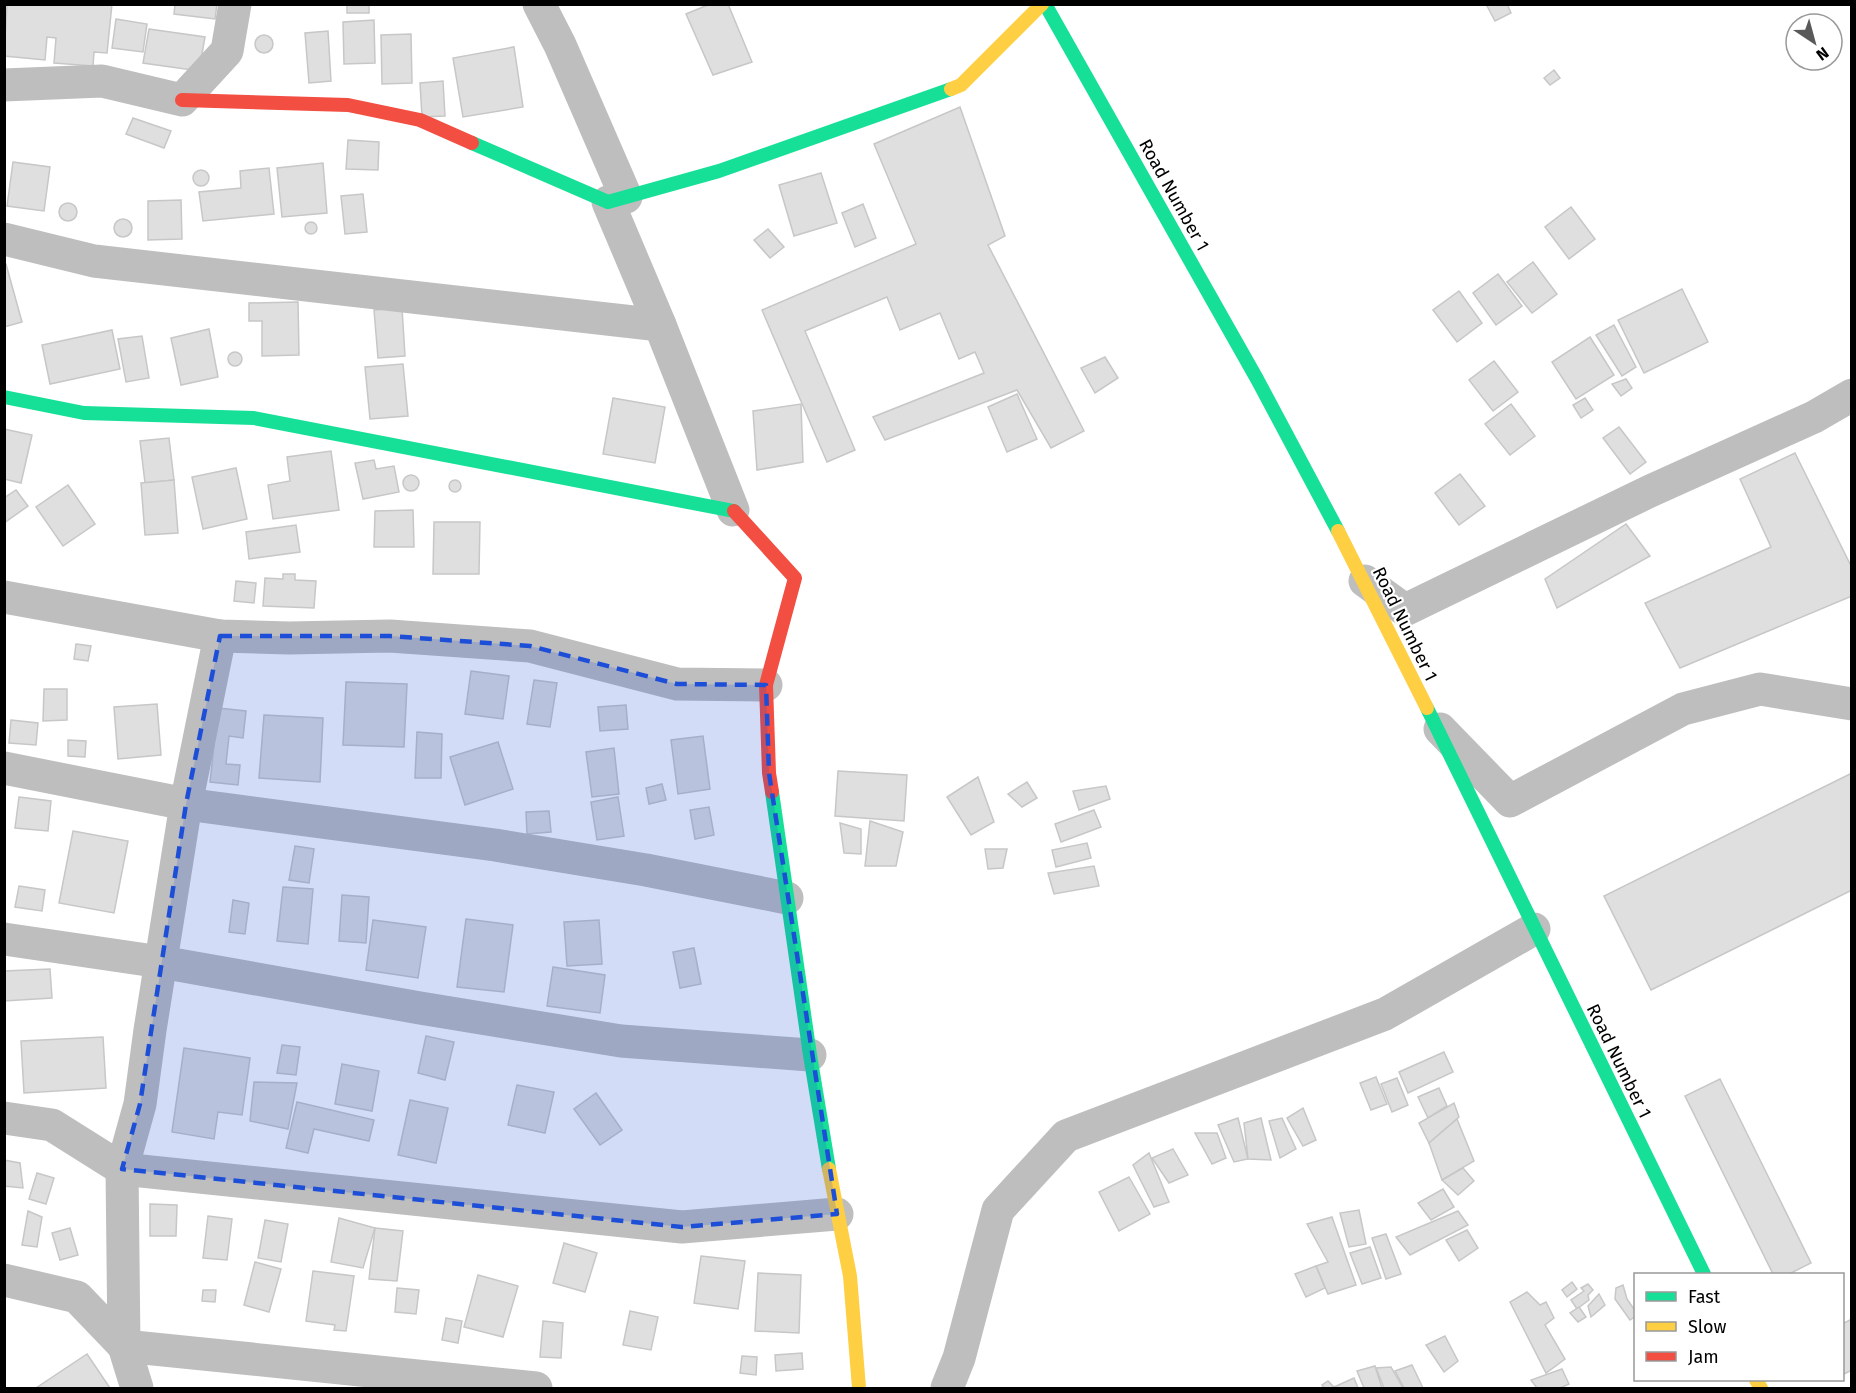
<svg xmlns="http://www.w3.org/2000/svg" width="1856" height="1393" viewBox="0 0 1856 1393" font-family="'Fira Sans',sans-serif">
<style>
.building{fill:#dfdfdf;stroke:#c7c7c7;stroke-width:1.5}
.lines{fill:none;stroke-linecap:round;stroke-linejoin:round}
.street{stroke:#bebebe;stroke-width:33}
.fast{stroke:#16e098;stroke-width:14}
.slow{stroke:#ffcf43;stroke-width:14}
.jam{stroke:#f24e42;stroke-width:14}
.marked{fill:#1d4ed8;fill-opacity:0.2;stroke:#1d4ed8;stroke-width:4.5;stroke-dasharray:12 8;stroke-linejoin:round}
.labels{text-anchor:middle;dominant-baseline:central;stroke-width:4.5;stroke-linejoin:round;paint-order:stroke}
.street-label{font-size:18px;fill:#000;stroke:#fff}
</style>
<rect width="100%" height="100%" fill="#fff"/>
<g class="building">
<polygon points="7,4 112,4 107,53 94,52 93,66 54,63 56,38 47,37 45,60 4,56"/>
<polygon points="175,4 217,4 215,19 174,14"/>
<rect x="347" y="4" width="22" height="9"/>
<polygon points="710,4 728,4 752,62 713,75 686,14"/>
<polygon points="1489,4 1507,4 1511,13 1495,21 1487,6"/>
<polygon points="116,19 147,24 143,52 112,48"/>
<polygon points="374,20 375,63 344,64 343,22"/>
<polygon points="149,29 205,37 199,71 143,63"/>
<polygon points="328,31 331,81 309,83 305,33"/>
<polygon points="411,34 412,83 382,84 381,35"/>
<circle cx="264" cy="44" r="9"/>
<polygon points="514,47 523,107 463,117 453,58"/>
<polygon points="1554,70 1560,78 1550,85 1544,78"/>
<polygon points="443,81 445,116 422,117 420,83"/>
<polygon points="960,107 1005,236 988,245 1084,431 1051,448 1017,390 885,440 873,417 984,373 975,352 959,359 940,313 900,330 887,297 805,331 855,450 827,462 762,310 916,244 874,144"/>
<polygon points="133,118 171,131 164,148 126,134"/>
<polygon points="348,140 379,142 378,170 346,169"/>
<polygon points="13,162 50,167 44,211 7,206"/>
<polygon points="323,163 327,213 282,217 277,168"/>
<polygon points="269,168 274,214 203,221 199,192 241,188 240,171"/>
<circle cx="201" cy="178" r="8"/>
<polygon points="821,173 837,223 794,236 779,185"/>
<polygon points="363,194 367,232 345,234 341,196"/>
<polygon points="181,200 182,239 148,240 148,201"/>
<circle cx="68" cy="212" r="9"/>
<polygon points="863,204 876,238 855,247 842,213"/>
<polygon points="1571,207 1595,239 1569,259 1545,227"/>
<circle cx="123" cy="228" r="9"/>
<circle cx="311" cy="228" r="6"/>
<polygon points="768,229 784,247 770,258 754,240"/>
<polygon points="1533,262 1557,294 1532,313 1507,282"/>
<polygon points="4,264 6,264 22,322 4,327"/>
<polygon points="1498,274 1522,306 1496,325 1473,293"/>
<polygon points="1682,289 1708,342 1644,373 1618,320"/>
<polygon points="1459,291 1482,323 1457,342 1433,310"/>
<polygon points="298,302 299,355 262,356 262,321 249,321 249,303"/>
<polygon points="402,308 405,356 378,358 374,310"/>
<polygon points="1614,325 1636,367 1622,376 1596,335"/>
<polygon points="209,329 218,377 181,385 171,338"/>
<polygon points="112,330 120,369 50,384 42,345"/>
<polygon points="142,336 149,378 126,382 118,339"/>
<polygon points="1590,337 1614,375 1576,399 1552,362"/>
<circle cx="235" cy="359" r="7"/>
<polygon points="1105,357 1118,378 1095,393 1081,368"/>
<polygon points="1494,361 1518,392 1493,411 1469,380"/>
<polygon points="403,364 408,416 370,419 365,367"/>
<polygon points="1626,379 1632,388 1621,396 1612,384"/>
<polygon points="1017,394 1037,439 1007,452 988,407"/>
<polygon points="613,398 665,407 655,463 603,454"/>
<polygon points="1585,398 1593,410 1581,418 1573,405"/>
<polygon points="801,404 803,462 757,470 753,411"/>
<polygon points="1511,404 1535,436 1510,455 1485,424"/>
<polygon points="1619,427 1646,462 1630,474 1603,438"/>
<polygon points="4,429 32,435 21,483 4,479"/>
<polygon points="169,438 174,480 145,483 140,441"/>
<polygon points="331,451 339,510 273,519 268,485 290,481 287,457"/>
<polygon points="1795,453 1852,568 1852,596 1680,668 1645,603 1771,547 1740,479"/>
<polygon points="374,460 376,469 394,466 399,492 363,499 355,463"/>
<polygon points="236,468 247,519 203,529 192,477"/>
<polygon points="1460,474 1485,506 1459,525 1435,493"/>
<circle cx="411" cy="483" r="8"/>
<circle cx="455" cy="486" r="6"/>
<polygon points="174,480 178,533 145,535 141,483"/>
<polygon points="68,485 95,524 63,546 36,507"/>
<polygon points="16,490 28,506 4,523 4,498"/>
<polygon points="413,510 414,547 374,547 375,511"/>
<polygon points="434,522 480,522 479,574 433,574"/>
<polygon points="1626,524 1650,556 1557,608 1545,579"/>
<polygon points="296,525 300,552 249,559 246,532"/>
<polygon points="283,574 295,574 295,580 316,581 314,608 263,606 265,578 283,579"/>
<polygon points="236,581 256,583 254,603 234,601"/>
<polygon points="76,644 91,646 88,661 74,659"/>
<polygon points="471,671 509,676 503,719 465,714"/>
<polygon points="534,680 557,683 550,727 527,724"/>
<polygon points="346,682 407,684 404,747 343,745"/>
<polygon points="44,689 67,689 67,720 43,721"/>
<polygon points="157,704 161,755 118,759 114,707"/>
<polygon points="626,705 628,729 600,731 598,707"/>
<polygon points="218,708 246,711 243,738 229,736 226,764 240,765 238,785 210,782"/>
<polygon points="264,715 323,718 320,782 259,778"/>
<polygon points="11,720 38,723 36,745 9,743"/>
<polygon points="417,732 442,734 441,778 415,778"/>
<polygon points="703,736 710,789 678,794 671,740"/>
<polygon points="68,740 86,741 85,757 68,756"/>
<polygon points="498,742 513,789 465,805 450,757"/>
<polygon points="614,748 619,794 592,797 586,752"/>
<polygon points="838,771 907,775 904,821 835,816"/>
<polygon points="1852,773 1852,890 1651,990 1604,896"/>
<polygon points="978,777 994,822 971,835 947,797"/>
<polygon points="1027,782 1037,798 1022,807 1008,794"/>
<polygon points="662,784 666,800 649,804 646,788"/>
<polygon points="1106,786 1110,799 1079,810 1073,791"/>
<polygon points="19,797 51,801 48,831 15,828"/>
<polygon points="618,797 624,836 597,840 591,802"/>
<polygon points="709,807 714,835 695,839 690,810"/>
<polygon points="1094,810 1101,827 1061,842 1055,824"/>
<polygon points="549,811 551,832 527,834 526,812"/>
<polygon points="870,821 903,832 896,866 865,866"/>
<polygon points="840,823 861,829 861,854 844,853"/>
<polygon points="73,831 128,841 114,913 59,903"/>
<polygon points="1087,843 1091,858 1056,867 1052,850"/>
<polygon points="295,846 314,849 309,883 289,880"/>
<polygon points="985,849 1007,849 1003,868 988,869"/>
<polygon points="1094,866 1099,886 1054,894 1048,873"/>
<polygon points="19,886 45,890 42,911 15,907"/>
<polygon points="283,887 313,889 308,944 277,941"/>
<polygon points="342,895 369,897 366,943 339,941"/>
<polygon points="233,900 249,903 245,934 229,932"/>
<polygon points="466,919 513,925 504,992 457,987"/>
<polygon points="373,920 426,927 418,978 366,970"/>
<polygon points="599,920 602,964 567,966 564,922"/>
<polygon points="694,948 701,984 680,988 673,952"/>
<polygon points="553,967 605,975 600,1013 547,1006"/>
<polygon points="50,969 52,998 4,1001 4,971"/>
<polygon points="426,1036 454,1042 445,1080 418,1073"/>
<polygon points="103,1037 106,1088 24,1093 21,1041"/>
<polygon points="282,1045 300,1047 296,1075 277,1073"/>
<polygon points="184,1048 250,1058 242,1115 218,1112 214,1139 172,1132"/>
<polygon points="1444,1052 1453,1072 1408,1093 1399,1072"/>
<polygon points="342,1064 379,1071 372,1111 335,1104"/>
<polygon points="1376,1077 1387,1104 1371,1110 1360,1083"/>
<polygon points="1397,1078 1408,1105 1392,1112 1381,1084"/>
<polygon points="1720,1079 1811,1263 1789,1274 1773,1274 1685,1096"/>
<polygon points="254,1082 297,1083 288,1129 250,1121"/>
<polygon points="517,1085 554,1092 545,1133 508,1125"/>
<polygon points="1439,1088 1447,1106 1428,1118 1418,1097"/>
<polygon points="596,1093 622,1130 600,1145 574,1109"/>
<polygon points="410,1100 448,1108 436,1163 398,1155"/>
<polygon points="297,1102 374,1120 369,1141 314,1129 308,1153 286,1148"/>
<polygon points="1454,1103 1459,1117 1429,1143 1419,1123"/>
<polygon points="1303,1108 1316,1140 1303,1146 1287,1118"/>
<polygon points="1238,1118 1248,1159 1234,1162 1218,1125"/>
<polygon points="1261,1118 1271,1160 1248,1159 1244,1123"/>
<polygon points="1282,1118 1296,1149 1280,1158 1269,1121"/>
<polygon points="1457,1119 1474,1161 1442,1180 1429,1143"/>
<polygon points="1195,1133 1217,1133 1226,1158 1212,1164"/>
<polygon points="1173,1149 1188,1175 1169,1183 1152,1158"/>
<polygon points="1149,1153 1169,1202 1154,1207 1133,1165"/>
<polygon points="4,1160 20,1163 23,1188 4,1186"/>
<polygon points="1463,1168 1474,1181 1458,1195 1442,1180"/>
<polygon points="37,1173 54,1178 46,1204 29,1199"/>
<polygon points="1129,1177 1150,1214 1119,1231 1099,1192"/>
<polygon points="1443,1189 1454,1207 1431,1220 1418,1203"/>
<polygon points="150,1204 177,1205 176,1236 150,1236"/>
<polygon points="1359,1210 1366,1244 1349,1247 1340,1213"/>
<polygon points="28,1211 42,1217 37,1247 22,1245"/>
<polygon points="1458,1211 1468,1225 1410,1255 1396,1237"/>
<polygon points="208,1216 232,1219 227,1260 203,1258"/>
<polygon points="1332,1217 1356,1285 1328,1294 1316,1266 1328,1262 1307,1224"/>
<polygon points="339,1218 375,1228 363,1268 331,1262"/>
<polygon points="265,1220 288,1224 281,1262 258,1258"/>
<polygon points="70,1228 78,1255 60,1260 52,1233"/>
<polygon points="375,1228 403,1231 397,1281 369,1279"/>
<polygon points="1467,1230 1478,1248 1459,1261 1446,1240"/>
<polygon points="1386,1234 1401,1274 1386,1279 1372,1238"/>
<polygon points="564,1243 597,1253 585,1292 553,1283"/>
<polygon points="1370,1247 1381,1278 1362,1284 1350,1253"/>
<polygon points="701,1256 745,1261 738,1309 694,1303"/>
<polygon points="255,1262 281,1269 269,1312 244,1305"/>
<polygon points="1316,1266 1325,1288 1306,1297 1295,1274"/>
<polygon points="313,1271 354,1276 346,1331 334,1330 335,1325 306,1321"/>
<polygon points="758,1273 801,1275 799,1333 755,1331"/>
<polygon points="478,1275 518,1286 503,1337 464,1327"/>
<polygon points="1572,1282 1577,1289 1567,1297 1562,1290"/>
<polygon points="1588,1284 1593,1290 1588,1295 1589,1300 1577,1309 1571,1300 1584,1291 1581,1288"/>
<polygon points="1623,1285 1627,1299 1636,1312 1636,1316 1630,1320 1615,1299 1616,1288"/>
<polygon points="397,1288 419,1290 416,1314 395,1312"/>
<polygon points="203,1290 216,1290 215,1302 202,1301"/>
<polygon points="1527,1292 1540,1305 1546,1302 1554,1318 1545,1325 1565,1359 1546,1373 1510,1302"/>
<polygon points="1599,1294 1605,1305 1591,1317 1588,1306"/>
<polygon points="1579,1307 1586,1317 1578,1322 1570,1313"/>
<polygon points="630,1311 658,1317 651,1350 623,1345"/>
<polygon points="446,1318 462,1321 458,1343 442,1340"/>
<polygon points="1852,1319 1852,1370 1842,1375 1842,1324"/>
<polygon points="543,1321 563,1323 561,1358 540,1357"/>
<polygon points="1445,1336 1458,1361 1444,1372 1426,1345"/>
<polygon points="802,1353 803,1369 776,1371 775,1355"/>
<polygon points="87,1354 110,1388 36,1388"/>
<polygon points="742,1356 757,1357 756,1375 740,1373"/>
<polygon points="1412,1365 1423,1388 1404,1388 1395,1371"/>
<polygon points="1375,1366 1382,1388 1364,1388 1357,1371"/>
<polygon points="1391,1367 1403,1388 1384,1388 1376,1368"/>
<polygon points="1562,1369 1569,1384 1560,1388 1537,1388 1531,1380"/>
<polygon points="1354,1378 1358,1388 1324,1388 1322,1385 1328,1381 1334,1387"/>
</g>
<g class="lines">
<g class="street">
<polyline points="539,4 560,45 626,197"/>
<polyline points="4,85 102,81 182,100 227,51 235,4"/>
<polyline points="608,202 660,325 733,510"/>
<polyline points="4,239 94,261 660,325"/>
<polyline points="1365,581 1405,610 1648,492 1814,417 1852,395"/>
<polyline points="4,597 220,636 289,638 390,636 530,646 677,684 766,685"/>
<polyline points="1440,729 1510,801 1683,709 1760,689 1852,704"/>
<polyline points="4,768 186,804 495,845 646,870 787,898"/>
<polyline points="4,939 161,962 420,1008 621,1041 810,1055"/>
<polyline points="4,1118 52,1125 122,1169 682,1227 837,1214"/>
<polyline points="4,1280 77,1297 124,1346 536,1388"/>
<polyline points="137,1388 124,1346 122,1169 140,1104 150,1030 186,804 220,636"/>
<polyline points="947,1388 959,1358 998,1210 1066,1136 1385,1014 1534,929"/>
</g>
<g class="fast">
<polyline points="1045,4 1257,379 1338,531"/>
<polyline points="472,143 608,202 719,171 951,89"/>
<polyline points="4,397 84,413 254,418 734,511"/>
<polyline points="1427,708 1704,1274"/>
<polyline points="772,792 810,1055 829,1169"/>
</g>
<g class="slow">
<polyline points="951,89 961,85 1042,4"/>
<polyline points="1338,531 1427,708"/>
<polyline points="829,1169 850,1276 859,1388"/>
<polyline points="1756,1380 1761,1388"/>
</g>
<g class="jam">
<polyline points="182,100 348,105 420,120 472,143"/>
<polyline points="734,511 795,578 766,685 769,773 772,792"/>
</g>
</g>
<path class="marked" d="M220 636H390L530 646 677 684 766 685 769 773 837 1214 682 1227 122 1169 140 1104 186 804Z"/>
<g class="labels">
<g class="street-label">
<text transform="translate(1174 195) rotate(61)">Road Number 1</text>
<text transform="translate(1405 624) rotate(64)">Road Number 1</text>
<text transform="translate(1619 1061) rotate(64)">Road Number 1</text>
</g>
</g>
<rect width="1856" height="1393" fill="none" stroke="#000000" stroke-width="12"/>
<rect x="1634" y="1273" width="210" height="108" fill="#ffffff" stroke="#999999" stroke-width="1.5"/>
<rect x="1646" y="1292" width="30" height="9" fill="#16e098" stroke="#999999" stroke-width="1.5"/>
<text x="1688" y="1303" font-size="18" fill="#000000">Fast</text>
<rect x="1646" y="1322" width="30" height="9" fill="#ffcf43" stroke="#999999" stroke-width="1.5"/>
<text x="1688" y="1333" font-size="18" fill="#000000">Slow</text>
<rect x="1646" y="1352" width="30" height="9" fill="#f24e42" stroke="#999999" stroke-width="1.5"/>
<text x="1688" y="1363" font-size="18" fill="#000000">Jam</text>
<g transform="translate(1814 42) rotate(144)"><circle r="28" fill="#ffffff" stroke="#999999" stroke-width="1.5"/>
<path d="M0-4.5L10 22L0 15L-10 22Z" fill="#595959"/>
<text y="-9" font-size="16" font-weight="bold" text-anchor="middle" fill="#000000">N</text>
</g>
</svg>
